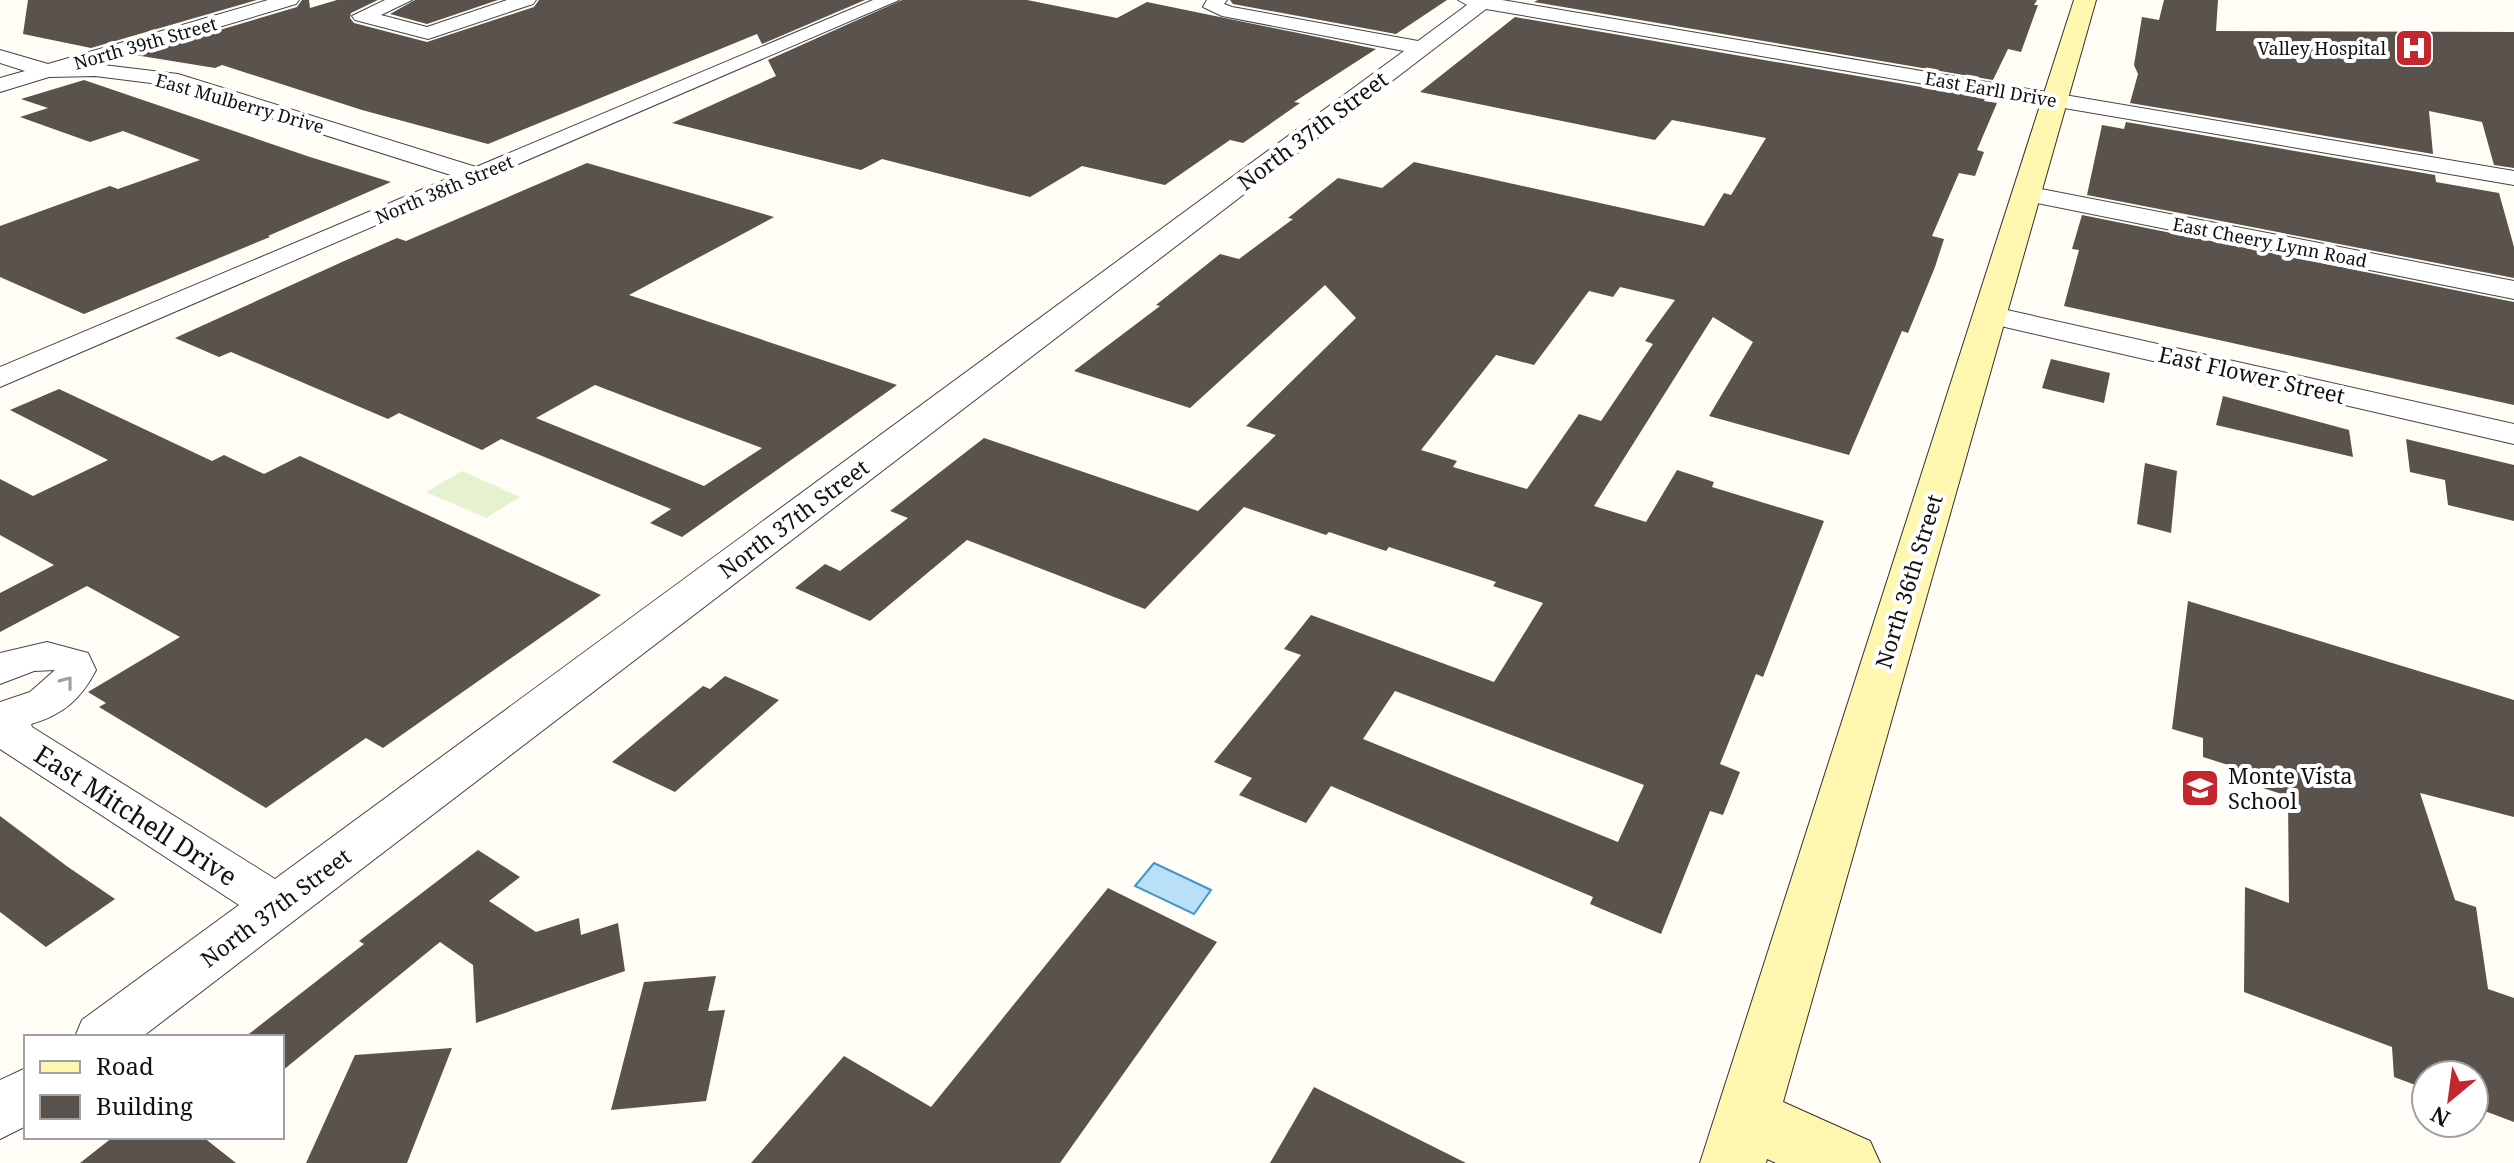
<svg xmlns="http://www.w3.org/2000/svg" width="2514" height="1163" viewBox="0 0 2514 1163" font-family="'Noto Serif',serif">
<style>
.pitch{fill:#e6f2cf}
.water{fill:#b9e0f7;stroke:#3f96cf;stroke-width:2}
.building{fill:#5a524d;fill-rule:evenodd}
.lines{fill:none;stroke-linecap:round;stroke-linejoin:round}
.minor-casing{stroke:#444;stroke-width:2}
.secondary-casing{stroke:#333;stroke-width:2}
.minor{fill:#fff;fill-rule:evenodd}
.secondary{fill:#fff6b0;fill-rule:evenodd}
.oneway{stroke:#a0a0a0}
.labels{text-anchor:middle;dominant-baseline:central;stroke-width:8;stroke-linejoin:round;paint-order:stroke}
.far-street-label{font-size:18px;fill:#111;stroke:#fff}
.far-poi-label{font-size:18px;fill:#111;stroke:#fff;text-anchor:end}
.street-label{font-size:22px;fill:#111;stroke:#fff}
.poi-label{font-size:22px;fill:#111;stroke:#fff;text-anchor:start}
.near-street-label{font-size:26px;fill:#111;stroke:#fff}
</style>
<rect width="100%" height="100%" fill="#fffdf5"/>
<polygon class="pitch" points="462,471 520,497 486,518 426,492"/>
<polygon class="water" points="1154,863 1211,890 1194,914 1135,886"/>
<g class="building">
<polygon points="28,0 257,0 91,48 23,34"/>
<polygon points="302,0 309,0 310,8 337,0 378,0 351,13 350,18 354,23 427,42 534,7 539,0 865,0 762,44 757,34 488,144 362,110 222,65 215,68 135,55 297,7"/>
<polygon points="415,0 498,0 427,24 390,14"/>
<polygon points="902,0 1027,0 1117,18 1147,2 1376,49 1294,102 1300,103 1243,143 1230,140 1165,185 1082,166 1030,197 882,159 861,170 672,123 776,76 768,60"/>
<polygon points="1230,0 1447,0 1396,34 1233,4"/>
<polygon points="1538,0 2037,0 2034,5 2038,5 2021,52 2008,49 1993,80 1534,2"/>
<polygon points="2164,0 2218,0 2216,31 2514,32 2514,168 2494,165 2482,122 2429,111 2433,154 2130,103 2138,74 2134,65 2142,17 2159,20"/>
<path d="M1515 17 1985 98 1984 101 1997 103 1977 150 1984 152 1975 176 1959 173 1932 236 1944 239 1935 267 1908 333 1902 331 1849 455 1709 416 1753 342 1713 317 1594 506 1646 522 1677 470 1714 482 1712 487 1824 521 1763 677 1756 674 1720 764 1740 772 1723 815 1710 811 1661 934 1590 904 1593 897 1331 786 1306 823 1239 795 1252 778 1214 762 1301 655 1284 649 1311 615 1494 682 1543 603 1493 586 1496 582 1389 547 1386 551 1329 532 1326 535 1244 507 1145 609 967 540 870 621 795 588 825 564 840 571 908 518 890 511 984 438 1198 511 1276 435 1246 426 1356 318 1325 285 1190 408 1074 371 1160 306 1156 305 1220 254 1239 259 1293 219 1288 218 1338 178 1382 188 1414 162 1704 226 1724 193 1731 195 1766 138 1672 120 1655 140 1420 92ZM1620 287 1675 300 1645 341 1653 344 1601 421 1579 414 1527 489 1453 467 1457 461 1421 450 1496 355 1534 365 1589 291 1613 297ZM1395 691 1644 785 1618 842 1363 739Z"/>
<polygon points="84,80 310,157 391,182 268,236 270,237 84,314 0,277 0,226 110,186 118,189 200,160 123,131 90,142 20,117 48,108 21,99"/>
<polygon points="2126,122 2435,175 2436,182 2499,193 2514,247 2514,278 2087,195 2102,125 2124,129"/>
<path d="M587 163 774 217 629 295 897 385 682 537 650 523 671 509 501 439 482 450 399 413 388 419 231 352 219 357 175 338 342 262 397 238 406 241ZM595 385 668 413 762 448 704 486 536 418Z"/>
<polygon points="2082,215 2514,302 2514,405 2064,306 2079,250 2072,249"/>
<polygon points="2051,359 2110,373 2104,403 2042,388"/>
<polygon points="59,389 212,461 224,455 264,474 300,456 601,595 383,748 366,738 266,808 99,707 106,703 88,692 180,637 87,586 0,632 0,593 54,565 0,535 0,479 33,496 108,460 10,410"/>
<polygon points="2223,396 2349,430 2353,457 2216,425"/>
<polygon points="2406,439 2514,465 2514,521 2448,505 2445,480 2410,472"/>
<polygon points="2145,463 2177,471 2171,533 2137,524"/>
<polygon points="2188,601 2514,700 2514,817 2420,793 2455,900 2476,907 2488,989 2514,998 2514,1122 2474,1107 2474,1075 2426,1075 2426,1089 2394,1077 2392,1047 2244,992 2245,887 2289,903 2288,796 2247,783 2247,771 2203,757 2203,738 2172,729"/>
<polygon points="725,676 779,700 675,792 612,762 703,686 710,689"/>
<polygon points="0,816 68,867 115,899 46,947 0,912"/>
<polygon points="478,850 520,877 489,901 536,932 579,918 581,935 618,923 625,971 476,1023 473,965 440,942 282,1071 282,1037 245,1037 364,944 359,941"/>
<polygon points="1108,888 1217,942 1060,1163 751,1163 844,1056 931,1107"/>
<polygon points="716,976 708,1011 725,1010 706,1101 611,1110 644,982"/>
<polygon points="452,1048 407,1163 306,1163 355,1055"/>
<polygon points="1314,1087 1466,1163 1270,1163"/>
<polygon points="113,1137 203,1137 236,1163 80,1163"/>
</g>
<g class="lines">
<g class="minor-casing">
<g id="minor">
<polygon points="268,0 299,0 296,4 95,64 178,74 476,167 873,0 899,0 0,387 0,367 454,176 167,85 95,76 49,77 0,92 0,78 25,71 0,63 0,50 48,64"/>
<polygon points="385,0 412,0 381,15 427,27 507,0 536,0 533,4 428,39 355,20 352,16"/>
<path d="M1207 0H1227L1224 4 1232 7 1418 41 1467 5 1458 0H1502L2514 171V185L1486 9 142 1037H75L82 1020 239 905 0 749V702L30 692 55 670 34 671 0 684V653L47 642 88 653 96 670C81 699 63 715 31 724L32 727 275 879 1404 51 1222 16 1203 7Z"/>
<polygon points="2026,186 2514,281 2514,299 2017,199 2013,194"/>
<polygon points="1989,306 2514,424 2514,444 1979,321 1974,315 1979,309"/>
<polygon points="26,1068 26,1126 0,1139 0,1080"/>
</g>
</g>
<g class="secondary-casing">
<polygon id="secondary" points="2074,0 2096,0 1783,1102 1870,1141 1880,1163 1776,1163 1767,1159 1766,1163 1700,1163"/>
</g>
<use href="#minor" class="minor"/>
<use href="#secondary" class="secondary"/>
</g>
<defs><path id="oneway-chevron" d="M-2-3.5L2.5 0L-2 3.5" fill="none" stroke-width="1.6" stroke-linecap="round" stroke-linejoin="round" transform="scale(2)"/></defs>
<use class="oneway" href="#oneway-chevron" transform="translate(67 682) rotate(-52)"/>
<defs>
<g id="hospital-square" transform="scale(2)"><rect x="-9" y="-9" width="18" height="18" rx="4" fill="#c4262e" stroke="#fff"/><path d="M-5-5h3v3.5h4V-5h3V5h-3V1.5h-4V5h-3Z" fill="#fff"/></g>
<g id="school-square" transform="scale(2)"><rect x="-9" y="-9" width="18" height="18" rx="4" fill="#c4262e" stroke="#fff"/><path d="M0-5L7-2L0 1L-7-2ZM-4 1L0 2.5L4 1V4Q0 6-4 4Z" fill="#fff"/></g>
</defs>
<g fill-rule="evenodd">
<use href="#hospital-square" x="2414" y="48"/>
<use href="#school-square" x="2200" y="788"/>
</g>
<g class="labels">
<g class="far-street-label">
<text transform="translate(145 43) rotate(-16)">North 39th Street</text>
<text transform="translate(1991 89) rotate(10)">East Earll Drive</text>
<text transform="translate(240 103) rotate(16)">East Mulberry Drive</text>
<text transform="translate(444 189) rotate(-23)">North 38th Street</text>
<text transform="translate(2270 242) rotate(11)">East Cheery Lynn Road</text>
</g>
<g class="far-poi-label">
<text x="2386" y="48">Valley Hospital</text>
</g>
<g class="street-label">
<text transform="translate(1312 130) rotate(-37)">North 37th Street</text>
<text transform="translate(2252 374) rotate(13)">East Flower Street</text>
<text transform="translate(793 518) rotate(-37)">North 37th Street</text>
<text transform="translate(1908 581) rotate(-73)">North 36th Street</text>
<text transform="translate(275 907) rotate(-37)">North 37th Street</text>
</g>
<g class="poi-label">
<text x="2228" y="775">Monte Vista<tspan x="2228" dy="25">School</tspan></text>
</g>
<g class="near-street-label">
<text transform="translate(136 815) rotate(33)">East Mitchell Drive</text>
</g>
</g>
<rect x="24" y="1035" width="260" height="104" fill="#ffffff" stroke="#a0a0a0" stroke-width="2"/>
<rect x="40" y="1061" width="40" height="12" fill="#fff6b0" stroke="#a0a0a0" stroke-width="2"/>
<text x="96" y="1075" font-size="24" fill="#111111">Road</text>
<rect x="40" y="1095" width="40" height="24" fill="#5a524d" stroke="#a0a0a0" stroke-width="2"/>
<text x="96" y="1115" font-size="24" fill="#111111">Building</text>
<g transform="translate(2450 1099) rotate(209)"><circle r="38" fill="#ffffff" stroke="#a0a0a0" stroke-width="2"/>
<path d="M0-6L14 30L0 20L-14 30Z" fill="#c4262e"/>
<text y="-12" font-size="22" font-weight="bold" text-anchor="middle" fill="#111111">N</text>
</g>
</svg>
